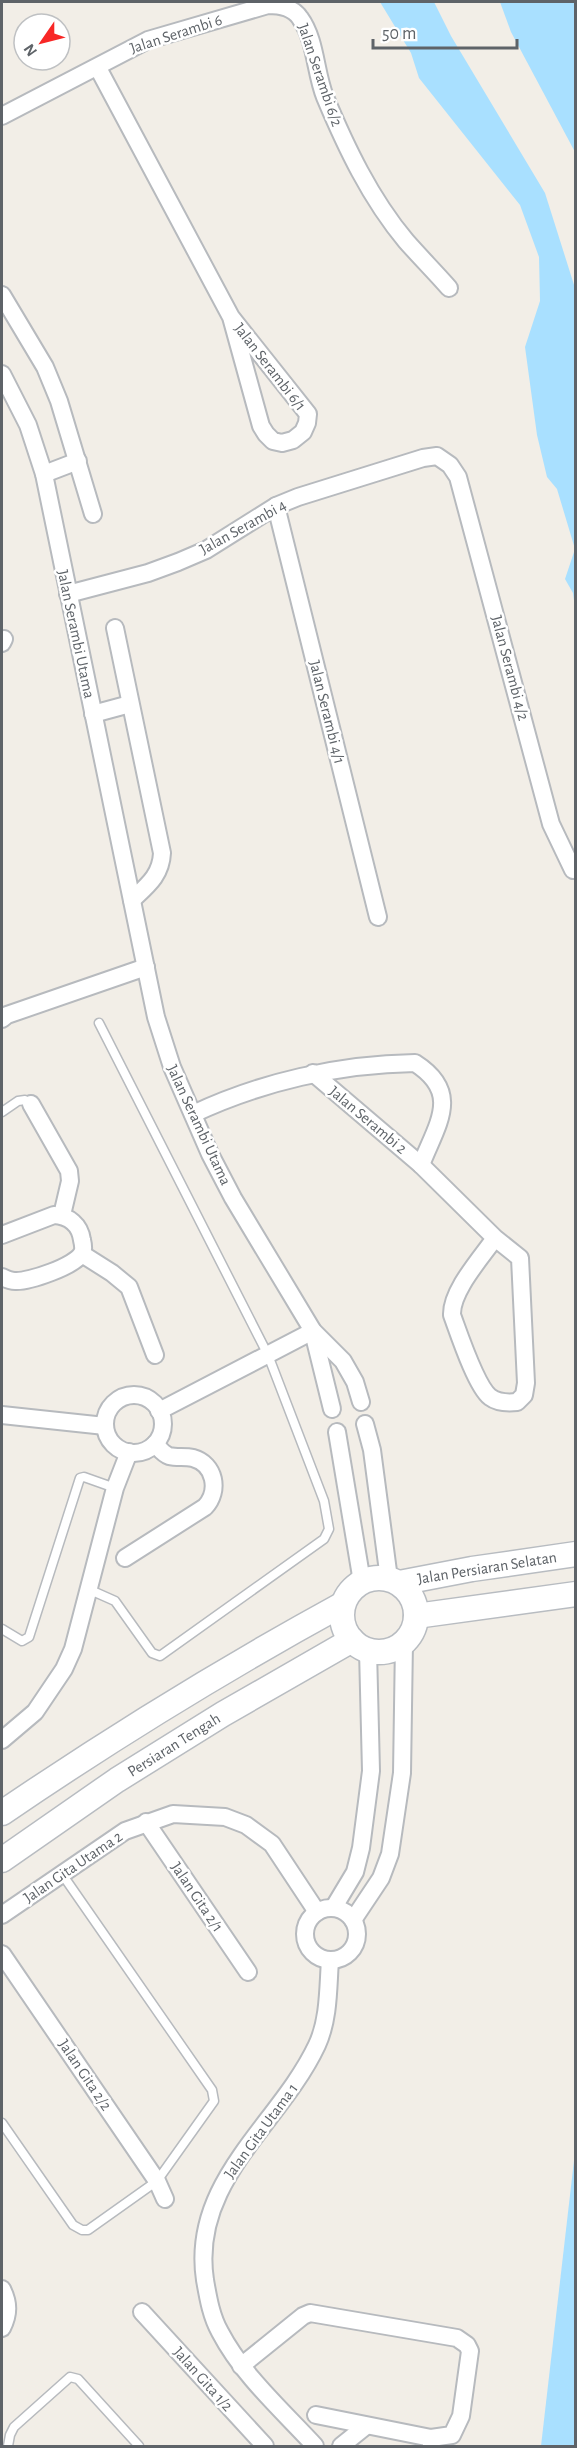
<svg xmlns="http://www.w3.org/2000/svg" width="577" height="2448" viewBox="0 0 577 2448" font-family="'Alegreya Sans',sans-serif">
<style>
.water{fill:#a9e0ff}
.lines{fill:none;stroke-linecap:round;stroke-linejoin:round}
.lane-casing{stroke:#b7babe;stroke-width:11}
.street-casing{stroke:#b7babe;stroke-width:20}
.secondary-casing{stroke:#b8bcc1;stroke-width:27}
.lane{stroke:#fff;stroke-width:8}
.street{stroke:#fff;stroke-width:16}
.secondary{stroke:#fff;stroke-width:24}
.labels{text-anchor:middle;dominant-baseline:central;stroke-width:5;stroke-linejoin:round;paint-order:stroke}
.street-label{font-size:16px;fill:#5e6368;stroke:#fff}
</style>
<rect width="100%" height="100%" fill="#f2eee7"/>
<g class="water">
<polygon points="380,2 434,2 451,36 545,193 575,288 575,608 573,593 565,579 575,549 557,489 547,477 537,435 525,347 540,301 539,257 520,205 419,78 411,53"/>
<polygon points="500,2 575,2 575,152 511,32"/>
<polygon points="575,2152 575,2446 541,2446"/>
</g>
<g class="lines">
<g class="lane-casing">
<g id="lane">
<polyline points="2,1112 18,1101 25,1100 31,1104"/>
<polyline points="88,1589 115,1601 152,1653 160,1656 324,1539 329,1529 324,1501 268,1355 99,1023"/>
<polyline points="2,1629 22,1641 29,1637 80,1478 84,1477 115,1488"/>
<polyline points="2,2123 73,2225 82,2230 88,2230 157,2181 214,2101 212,2090 62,1874"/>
<polyline points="8,2446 10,2435 14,2427 70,2377 78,2379 139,2446"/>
</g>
</g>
<g class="street-casing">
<g id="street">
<polyline points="98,68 231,317 308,414 307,423 303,432 293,440 282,443 273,441 266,434 261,426 231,317"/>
<path d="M2 116 148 40 268 5C280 5 293 7 300 18 316 40 315 72 325 97 346 147 370 198 406 241 420 257 435 272 449 288"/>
<polyline points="2,295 45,367 59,401 93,514"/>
<polyline points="2,374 28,425 44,474 156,1017 172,1067 210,1154 233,1198 313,1331 343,1361 355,1382 361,1402"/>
<polyline points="44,474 78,461"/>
<polyline points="276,506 378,917"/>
<polyline points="68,594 148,573 178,562 206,550 276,506 298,497 423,458 437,456 450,465 458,477 551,824 573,870"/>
<path d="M115 628 162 853C161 875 148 885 132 900"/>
<polyline points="2,643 4,639"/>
<polyline points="93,714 130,704"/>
<polyline points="2,1019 7,1015 146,967"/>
<path d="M313 1073 421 1165 495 1238 520 1258 526 1383 524 1395 517 1402C508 1403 498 1403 490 1397 476 1386 459 1334 452 1315 451 1291 481 1258 495 1238"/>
<polyline points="31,1104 69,1171 70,1181 62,1215"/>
<path d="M193 1114C261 1082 339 1064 415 1063 462 1093 437 1124 421 1165"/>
<path d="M2 1235 54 1215C69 1216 80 1225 82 1240 83 1244 84 1250 82 1253 76 1266 28 1282 15 1281 10 1281 6 1279 2 1277"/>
<polyline points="82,1254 112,1273 129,1287 155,1355"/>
<polyline points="313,1332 332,1409"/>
<circle cx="134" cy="1424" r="29"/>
<polyline points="159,1411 313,1331"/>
<polyline points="2,1415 105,1426"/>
<polyline points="365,1424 372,1450 389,1579"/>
<polyline points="337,1432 362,1582"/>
<path d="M125 1558 205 1507C220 1491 215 1464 193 1458 185 1456 177 1458 169 1456 163 1454 159 1448 155 1444"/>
<polyline points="2,1740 35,1712 64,1669 73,1649 115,1488 129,1452"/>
<polyline points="146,1822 248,1972"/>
<polyline points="334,1907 355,1872 361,1848 371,1771 368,1650"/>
<circle cx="331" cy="1934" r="26"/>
<polyline points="2,1915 125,1831 173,1814 225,1817 246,1825 272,1844 317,1912"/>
<polyline points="353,1920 381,1878 390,1854 402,1773 404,1642"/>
<polyline points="2,1954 157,2181 165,2199"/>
<path d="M2 2289C9 2303 9 2314 2 2328"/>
<polyline points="142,2312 265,2446"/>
<polyline points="241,2366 303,2316 310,2313 457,2338 467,2345 470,2351 461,2416 452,2435 431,2438"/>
<polyline points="316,2415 431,2438 431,2446"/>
<path d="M315 2446C282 2410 243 2376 220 2332 211 2316 208 2297 205 2280 190 2181 280 2124 317 2045 329 2019 328 1988 330 1960"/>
<polyline points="341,2446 366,2426"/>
</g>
</g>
<g class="secondary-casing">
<g id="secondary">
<circle cx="379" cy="1615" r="37"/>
<polyline points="399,1583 472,1569 576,1554"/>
<polyline points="416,1616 576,1594"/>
<path d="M2 1813C112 1738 226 1668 343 1604"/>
<polyline points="2,1860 117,1780 223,1714 352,1640"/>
</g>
</g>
<use href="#lane" class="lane"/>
<use href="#street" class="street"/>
<use href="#secondary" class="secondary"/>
</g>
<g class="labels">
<g class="street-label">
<text transform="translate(176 34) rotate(-18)">Jalan Serambi 6</text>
<text transform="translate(320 75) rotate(71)">Jalan Serambi 6/2</text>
<text transform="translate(270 367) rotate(52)">Jalan Serambi 6/1</text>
<text transform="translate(243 527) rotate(-29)">Jalan Serambi 4</text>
<text transform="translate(76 634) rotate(78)">Jalan Serambi Utama</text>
<text transform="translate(510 668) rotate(75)">Jalan Serambi 4/2</text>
<text transform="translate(327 712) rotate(76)">Jalan Serambi 4/1</text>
<text transform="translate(368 1120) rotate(40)">Jalan Serambi 2</text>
<text transform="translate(199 1125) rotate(65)">Jalan Serambi Utama</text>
<text transform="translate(487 1568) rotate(-9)">Jalan Persiaran Selatan</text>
<text transform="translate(174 1745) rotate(-32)">Persiaran Tengah</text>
<text transform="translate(73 1867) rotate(-34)">Jalan Gita Utama 2</text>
<text transform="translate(197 1897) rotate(56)">Jalan Gita 2/1</text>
<text transform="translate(85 2075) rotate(56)">Jalan Gita 2/2</text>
<text transform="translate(261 2131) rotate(-54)">Jalan Gita Utama 1</text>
<text transform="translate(203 2379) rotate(48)">Jalan Gita 1/2</text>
</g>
</g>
<rect width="577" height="2448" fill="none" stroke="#5e6368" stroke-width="6"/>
<g transform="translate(42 42) rotate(235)"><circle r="28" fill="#ffffff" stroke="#bfc1c3" stroke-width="1.5"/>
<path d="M0-4.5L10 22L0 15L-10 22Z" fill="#f82726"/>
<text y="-9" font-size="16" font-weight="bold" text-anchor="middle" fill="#5e6368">N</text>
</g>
<path d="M373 39v9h144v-9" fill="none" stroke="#5e6368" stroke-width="3"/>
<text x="382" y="39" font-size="18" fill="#5e6368" stroke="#ffffff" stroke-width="4.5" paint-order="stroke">50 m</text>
</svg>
